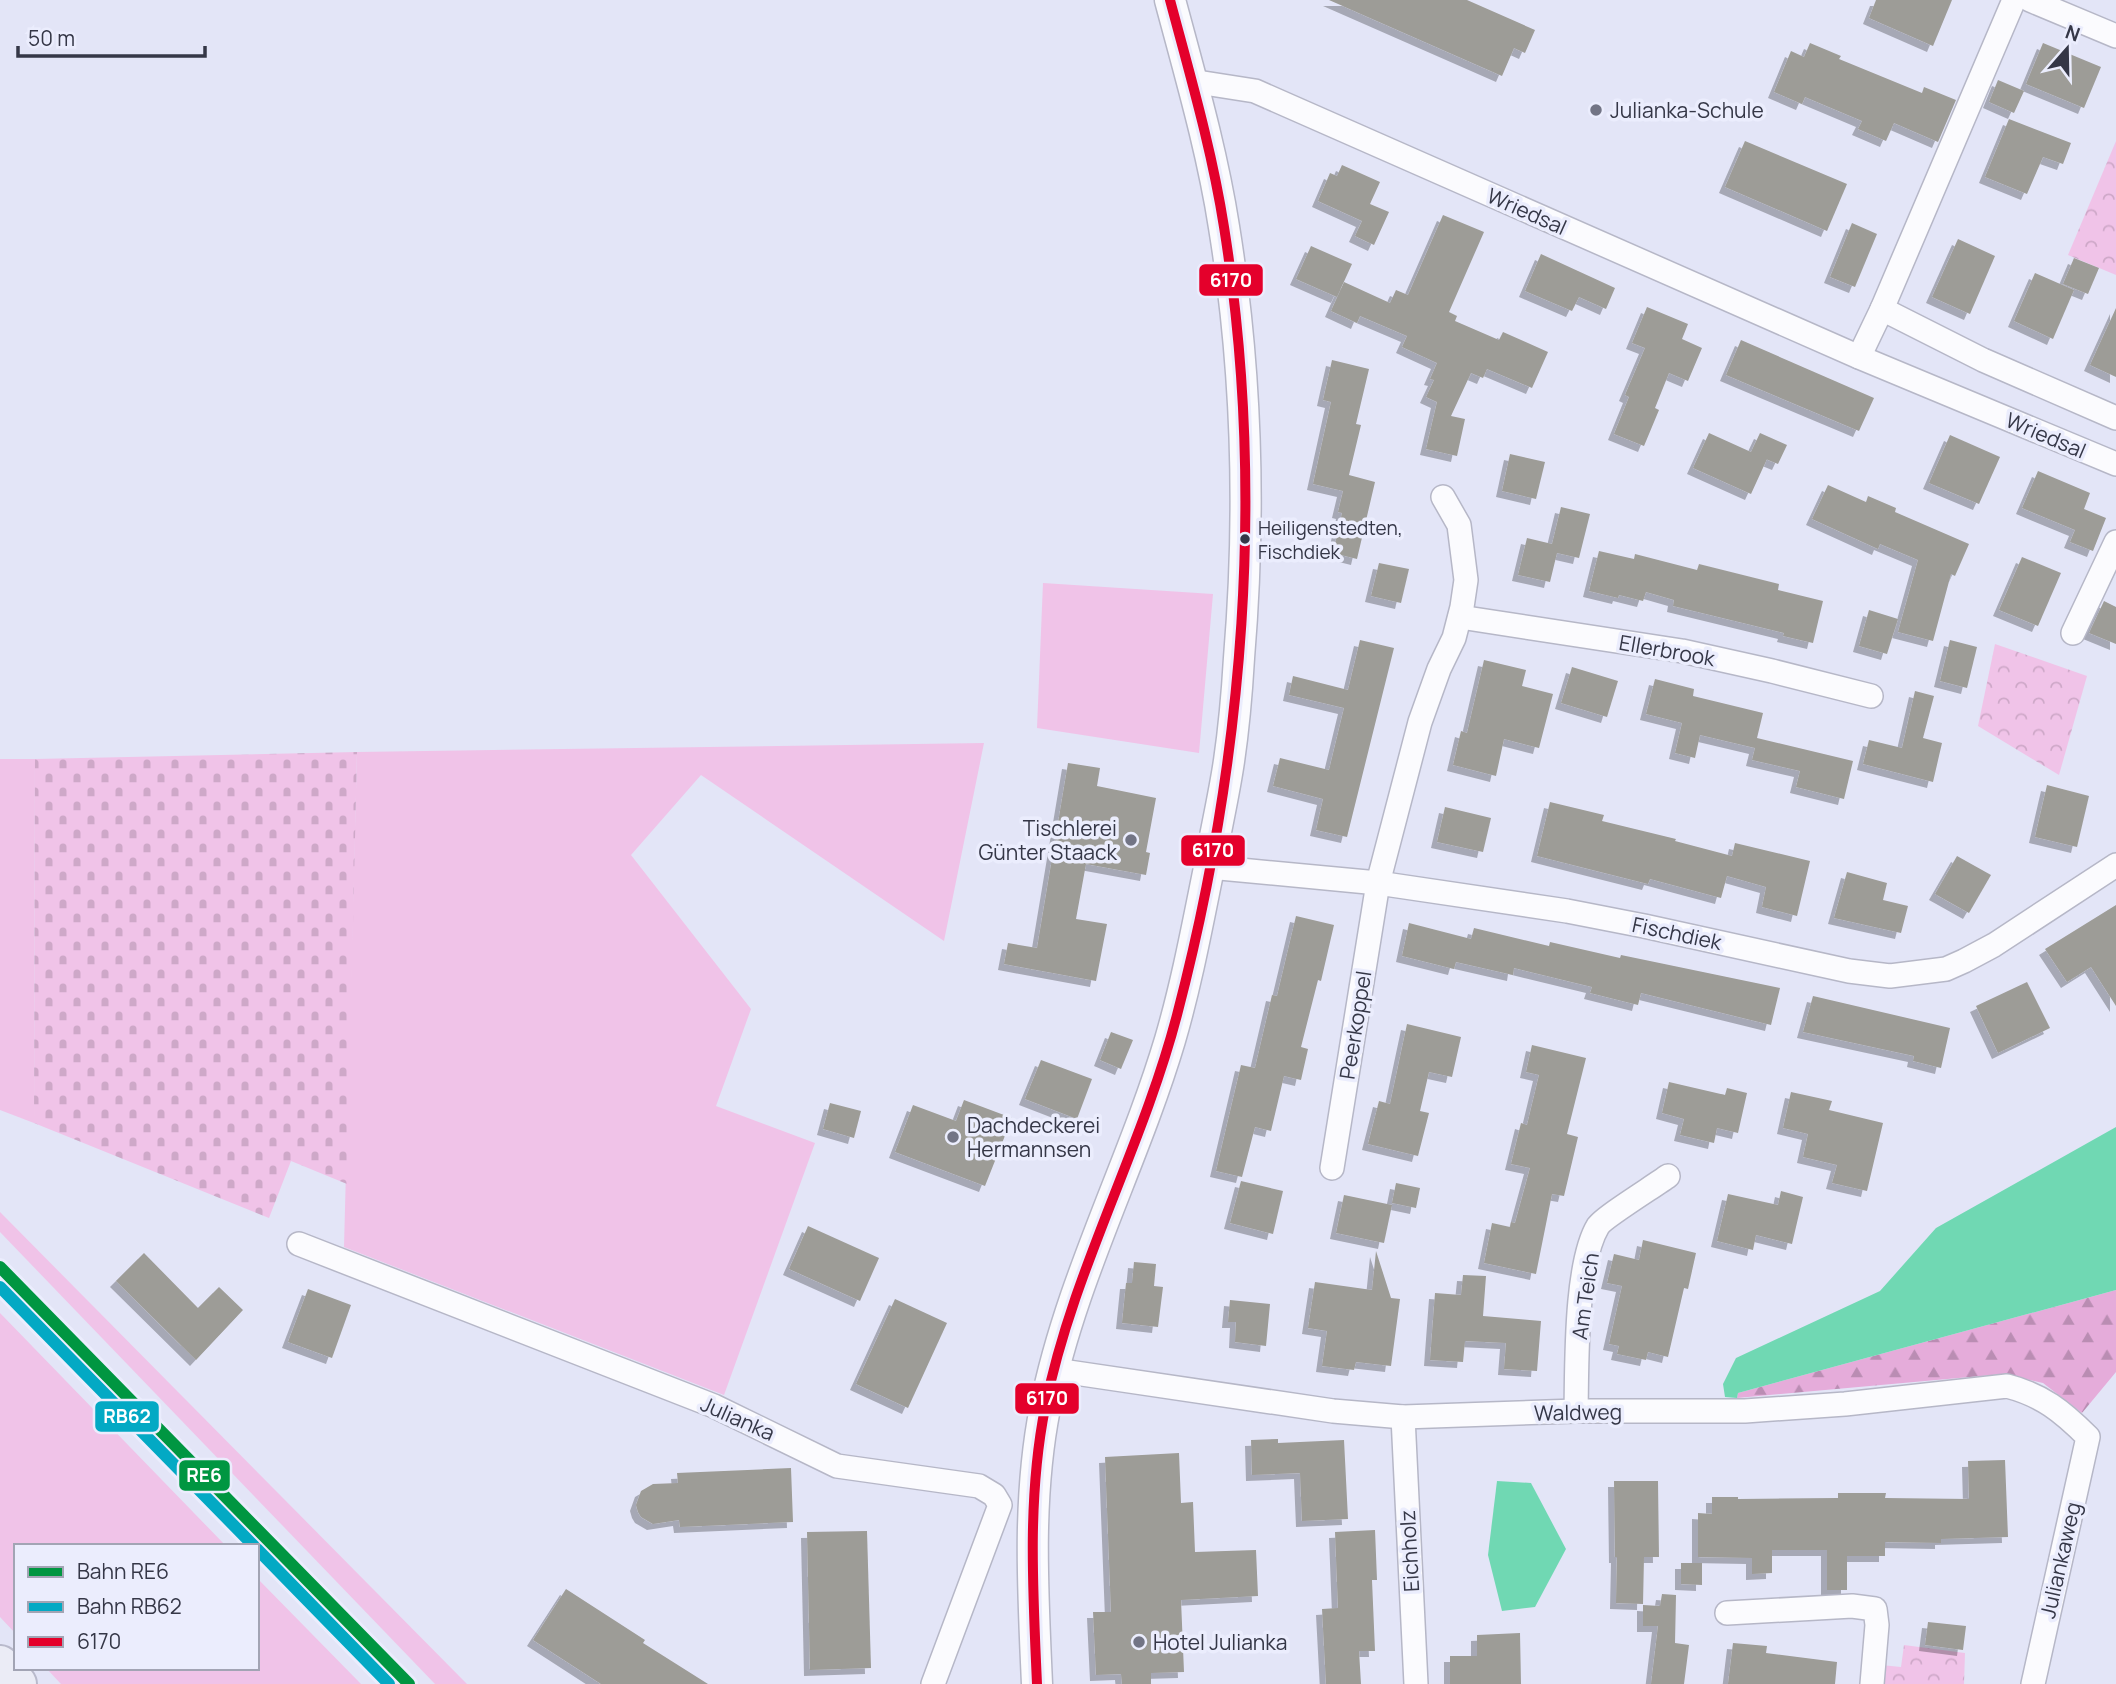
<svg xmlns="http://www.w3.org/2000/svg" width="2116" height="1684" viewBox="0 0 2116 1684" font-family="Manrope,sans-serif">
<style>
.grass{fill:#f0c3e8}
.forest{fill:url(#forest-firs)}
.cemetery{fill:url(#cemetery-stones)}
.park{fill:url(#park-crowns)}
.water{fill:#70d8b3}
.building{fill:#9d9c97;filter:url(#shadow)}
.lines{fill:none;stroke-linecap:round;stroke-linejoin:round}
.minor-casing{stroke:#b6b7c7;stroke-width:26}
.tertiary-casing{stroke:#b6b7c7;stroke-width:33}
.trunk-casing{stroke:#b9bacc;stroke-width:42}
.minor{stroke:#fbfbfe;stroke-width:23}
.tertiary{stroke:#fbfbfe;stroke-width:30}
.trunk{stroke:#ebecf6;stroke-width:38}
.bus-1-casing{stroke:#ebedfd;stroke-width:16}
.bus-1{stroke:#e4002b;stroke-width:10}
.rail-1-casing{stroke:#ebedfd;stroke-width:18}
.rail-2-casing{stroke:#ebedfd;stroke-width:18}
.rail-1{stroke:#009641;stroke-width:12}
.rail-2{stroke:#03a9c4;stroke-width:12}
.poi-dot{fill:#727485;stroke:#ebedfd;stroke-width:2.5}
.bus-dot{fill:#353747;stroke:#ebedfd;stroke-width:2.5}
.labels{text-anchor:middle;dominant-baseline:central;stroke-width:7;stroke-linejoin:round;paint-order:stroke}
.bus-label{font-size:19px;fill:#353747;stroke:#ebedfd;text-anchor:start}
.poi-label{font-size:21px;fill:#353747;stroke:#ebedfd;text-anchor:start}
.street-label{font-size:21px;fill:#353747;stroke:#ebedfd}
.line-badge{stroke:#ebedfd;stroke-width:2.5}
.badge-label{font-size:19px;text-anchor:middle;font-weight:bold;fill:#fff}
</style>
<defs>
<pattern id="forest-firs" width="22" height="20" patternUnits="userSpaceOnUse" patternTransform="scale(1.75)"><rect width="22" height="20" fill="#e5acda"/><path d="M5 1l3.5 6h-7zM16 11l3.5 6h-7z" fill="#ba8db3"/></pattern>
<pattern id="cemetery-stones" width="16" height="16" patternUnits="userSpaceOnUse" patternTransform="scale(1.75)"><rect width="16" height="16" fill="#f0c3e8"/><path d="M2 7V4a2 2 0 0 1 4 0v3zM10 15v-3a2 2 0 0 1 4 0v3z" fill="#cea8c8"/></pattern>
<pattern id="park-crowns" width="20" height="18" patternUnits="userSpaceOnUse" patternTransform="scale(1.75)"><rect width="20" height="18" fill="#f0c3e8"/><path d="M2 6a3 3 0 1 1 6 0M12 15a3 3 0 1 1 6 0" fill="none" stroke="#cea8c8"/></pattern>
<filter id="shadow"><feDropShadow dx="-6" dy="6" stdDeviation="0" flood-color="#0004"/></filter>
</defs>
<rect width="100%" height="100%" fill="#e3e5f7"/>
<g class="grass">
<polygon points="1043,583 1213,594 1199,753 1037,728"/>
<polygon points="984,743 944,941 701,775 631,855 751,1009 716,1106 815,1143 724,1395 344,1247 357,752"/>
<polygon points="0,759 35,759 34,1123 0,1110"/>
<polygon points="0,1212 467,1684 435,1684 0,1232"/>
<polygon points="0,1313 226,1546 16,1546 16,1634 0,1617"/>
<polygon points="257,1578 361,1684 61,1684 46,1668 257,1668"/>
</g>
<polygon class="forest" points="2116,1290 2116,1372 2082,1413 2043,1383 2003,1374 1737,1398 1738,1393"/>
<polygon class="cemetery" points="357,752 347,1184 291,1161 269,1218 34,1123 35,759"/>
<g class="park">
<polygon points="2116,141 2116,275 2068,255"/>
<polygon points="1995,644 2087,676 2059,775 1978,726"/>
<polygon points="1904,1645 1965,1653 1964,1684 1879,1684 1881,1665 1901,1667"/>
</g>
<g class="water">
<polygon points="2116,1127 2116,1290 1738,1393 1737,1398 1725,1397 1723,1384 1736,1358 1880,1291 1936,1228"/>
<polygon points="1497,1481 1531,1483 1566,1549 1535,1607 1502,1611 1488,1555"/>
</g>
<g class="building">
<polygon points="1329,0 1467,0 1535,30 1525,53 1514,48 1502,76"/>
<polygon points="1876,0 1952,0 1933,46 1869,18"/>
<polygon points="1810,43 1841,56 1839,59 1922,93 1924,87 1956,100 1938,142 1894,123 1886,141 1858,129 1862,121 1805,97 1802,104 1774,92 1791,51 1804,57"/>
<polygon points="2043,43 2101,67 2084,108 2026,84"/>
<polygon points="1998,80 2024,91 2014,113 1989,102"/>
<polygon points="2009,119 2071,143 2063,164 2043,157 2027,194 1985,177"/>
<polygon points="1745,141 1847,184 1827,231 1725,187"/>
<polygon points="1342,165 1380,182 1370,204 1389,212 1374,245 1355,236 1362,221 1318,201 1330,173 1337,176"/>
<polygon points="1443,215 1484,232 1449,312 1457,316 1455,321 1499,340 1503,332 1548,352 1532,388 1487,369 1483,378 1471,373 1451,416 1465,419 1457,456 1426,449 1437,402 1426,397 1434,380 1430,379 1437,363 1402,347 1407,336 1360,316 1357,323 1331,311 1344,282 1390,303 1396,290 1408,295"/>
<polygon points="1852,223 1877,234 1855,287 1830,277"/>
<polygon points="1958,239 1995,256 1970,314 1932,297"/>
<polygon points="1311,246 1352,264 1337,297 1296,279"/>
<polygon points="1541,254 1615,288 1606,309 1579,297 1572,311 1525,291"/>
<polygon points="2074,258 2099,268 2088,294 2063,284"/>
<polygon points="2035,273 2074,290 2053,339 2014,321"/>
<polygon points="1647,307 1688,324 1682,339 1702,348 1688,381 1669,373 1655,408 1659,410 1644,446 1614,434 1629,397 1625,395 1645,348 1632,343"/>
<polygon points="2116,308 2116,377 2090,365"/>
<polygon points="1741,340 1874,398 1859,431 1726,375"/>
<polygon points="1332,360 1369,369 1356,424 1361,425 1349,475 1375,482 1357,559 1333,553 1342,513 1338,512 1343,491 1313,484 1331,402 1323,400"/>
<polygon points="1709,433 1751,452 1760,433 1787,445 1778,464 1761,457 1767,459 1751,494 1693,468"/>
<polygon points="1950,435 2000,457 1979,504 1929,483"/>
<polygon points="1510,454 1545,462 1536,499 1502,491"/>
<polygon points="2038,471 2090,493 2084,509 2106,518 2093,551 2070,542 2075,530 2022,508"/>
<polygon points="1828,485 1866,502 1868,496 1896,508 1895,512 1969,544 1955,576 1951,574 1933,641 1898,632 1918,560 1880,544 1878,549 1812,519"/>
<polygon points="1561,507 1590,514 1579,558 1557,553 1550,582 1518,575 1527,538 1552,544"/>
<polygon points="1599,551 1634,559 1635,554 1697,570 1699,564 1779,584 1778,590 1823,601 1813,643 1783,636 1784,633 1673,606 1674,600 1646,592 1643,601 1619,595 1618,598 1589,591"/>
<polygon points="2022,557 2061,573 2038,626 1999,610"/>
<polygon points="1379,563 1409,569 1401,603 1371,596"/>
<polygon points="2104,601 2116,607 2116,644 2089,633"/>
<polygon points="1869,610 1898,619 1887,654 1859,646"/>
<polygon points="1360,640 1394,648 1347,837 1316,830 1323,799 1273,786 1280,758 1329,770 1344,708 1289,695 1293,676 1348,690"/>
<polygon points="1950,640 1977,647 1967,688 1940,681"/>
<polygon points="1484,660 1526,670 1522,686 1553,694 1539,748 1504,739 1496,776 1453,765 1461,731 1467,733"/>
<polygon points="1572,667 1618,681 1607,717 1561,703"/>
<polygon points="1655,679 1694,689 1693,696 1763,713 1757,738 1853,761 1844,799 1796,787 1800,771 1752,760 1755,748 1700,735 1695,758 1675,753 1682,723 1646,714"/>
<polygon points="1915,691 1934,696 1923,738 1942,743 1933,782 1863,764 1869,740 1902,748"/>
<polygon points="1068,763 1100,768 1097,786 1156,798 1146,852 1150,853 1146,875 1086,864 1076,919 1107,924 1096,981 1004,964 1008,943 1037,948"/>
<polygon points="2047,785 2089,796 2077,847 2035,837"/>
<polygon points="1550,802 1604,815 1602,821 1676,839 1675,841 1732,856 1735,843 1810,861 1797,916 1762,907 1766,887 1727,876 1721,898 1650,879 1648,884 1537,856"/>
<polygon points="1445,807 1491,818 1483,852 1437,842"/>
<polygon points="1957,856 1991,875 1969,913 1935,894"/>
<polygon points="1847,872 1887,883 1883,900 1908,906 1901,933 1834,918"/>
<polygon points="2116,905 2116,1006 2091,967 2067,982 2045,949"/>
<polygon points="1296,916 1334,925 1321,981 1318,980 1301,1047 1308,1049 1301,1080 1284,1076 1271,1131 1255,1127 1242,1177 1216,1171 1241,1065 1255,1068 1272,995 1277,996"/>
<polygon points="1409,923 1471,939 1474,928 1549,946 1550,942 1620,958 1621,955 1780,988 1771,1025 1641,993 1638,1005 1590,993 1592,987 1514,968 1513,975 1456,962 1454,969 1402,956"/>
<polygon points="2027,982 2050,1028 1998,1053 1976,1006"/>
<polygon points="1813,996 1950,1028 1941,1068 1913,1061 1914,1056 1803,1032"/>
<polygon points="1407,1024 1461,1037 1452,1077 1429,1072 1420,1111 1429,1113 1418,1156 1368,1144 1379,1101 1390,1104"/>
<polygon points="1111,1032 1133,1040 1121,1069 1100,1060"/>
<polygon points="1532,1045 1586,1058 1567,1134 1578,1137 1564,1196 1552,1194 1536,1274 1484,1263 1492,1223 1510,1227 1511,1222 1515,1223 1530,1168 1511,1164 1521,1123 1527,1125 1539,1075 1526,1072"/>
<polygon points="1041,1060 1092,1079 1077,1119 1025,1099"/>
<polygon points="1669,1082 1725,1095 1727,1088 1747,1093 1738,1133 1717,1128 1714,1143 1680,1135 1684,1119 1662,1113"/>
<polygon points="1791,1092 1832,1101 1829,1110 1883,1123 1867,1191 1832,1183 1837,1165 1803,1157 1808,1134 1783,1128"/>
<polygon points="964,1100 1012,1118 985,1186 895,1152 913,1105 956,1121"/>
<polygon points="830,1103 861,1111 854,1138 823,1129"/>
<polygon points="1241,1181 1283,1191 1273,1234 1230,1223"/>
<polygon points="1396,1183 1420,1188 1416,1208 1392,1203"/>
<polygon points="1781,1191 1803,1197 1792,1244 1756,1235 1753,1250 1717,1241 1728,1194 1778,1205"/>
<polygon points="1344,1195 1392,1205 1384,1243 1336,1233"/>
<polygon points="808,1226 879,1258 860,1301 789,1269"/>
<polygon points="1643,1240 1696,1253 1688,1289 1684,1288 1668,1357 1648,1352 1646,1360 1617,1354 1619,1346 1609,1344 1622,1286 1607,1283 1614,1254 1639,1260"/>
<polygon points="1376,1251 1391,1298 1400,1299 1391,1366 1356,1362 1354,1370 1322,1366 1327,1331 1308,1328 1315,1282 1372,1290"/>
<polygon points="144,1253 198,1308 219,1287 243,1310 196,1360 116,1281"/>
<polygon points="1134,1262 1156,1264 1154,1286 1163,1287 1158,1327 1122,1323 1126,1283 1132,1283"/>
<polygon points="1463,1275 1486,1276 1483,1316 1541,1321 1537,1371 1504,1369 1506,1343 1465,1341 1463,1362 1430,1360 1435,1293 1461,1295"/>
<polygon points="308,1289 351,1305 332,1358 288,1342"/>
<polygon points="895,1299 947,1323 908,1408 856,1384"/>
<polygon points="1230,1300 1270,1304 1266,1346 1235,1342 1236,1322 1228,1322"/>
<polygon points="1278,1439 1278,1443 1344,1440 1348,1519 1302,1521 1300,1473 1252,1475 1251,1440"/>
<polygon points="1179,1453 1181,1503 1193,1502 1195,1552 1256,1550 1258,1596 1181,1600 1184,1672 1151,1673 1151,1684 1122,1684 1121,1674 1096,1675 1093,1612 1111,1612 1105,1457"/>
<polygon points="2005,1460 2008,1537 1941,1539 1941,1543 1885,1542 1885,1556 1847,1556 1847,1590 1827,1590 1827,1550 1772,1550 1772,1573 1752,1574 1752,1558 1698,1557 1698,1513 1712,1514 1712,1497 1738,1497 1738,1499 1838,1498 1838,1493 1886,1493 1885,1498 1969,1499 1968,1461"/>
<polygon points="791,1468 793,1522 680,1527 679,1520 653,1524 641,1517 638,1512 636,1505 641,1491 653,1484 678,1483 677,1473"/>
<polygon points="1614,1481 1658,1481 1659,1557 1644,1557 1643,1604 1616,1603 1617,1557 1615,1557"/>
<polygon points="1375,1530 1377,1580 1372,1580 1375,1651 1359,1651 1361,1684 1326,1684 1322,1609 1338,1608 1335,1532"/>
<polygon points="867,1531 871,1668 810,1670 807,1532"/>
<polygon points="1681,1563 1702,1563 1702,1585 1681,1584"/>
<polygon points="566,1589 645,1640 643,1643 708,1684 601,1684 533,1640"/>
<polygon points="1662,1594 1676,1595 1675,1643 1689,1645 1684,1684 1651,1684 1658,1626 1643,1626 1643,1605 1660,1606"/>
<polygon points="1928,1622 1966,1626 1963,1650 1925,1645"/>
<polygon points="1520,1633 1521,1684 1450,1684 1450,1656 1477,1656 1477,1635"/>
<polygon points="1733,1643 1767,1646 1766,1653 1837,1662 1835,1684 1728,1684"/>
</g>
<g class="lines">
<g class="minor-casing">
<g id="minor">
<polyline points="2030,0 2116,36"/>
<polyline points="1191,81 1255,91 1859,357 2116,464"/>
<polyline points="1882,309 1983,360 2116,418"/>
<polyline points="1859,357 1882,309 2014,0"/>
<polyline points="1460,617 1682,651 1772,671 1871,696"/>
<polyline points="2073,633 2116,542"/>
<polyline points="1209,867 1378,883 1567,911 1644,926 1849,971 1890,976 1946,969 1964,961 1994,945 2116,865"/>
<polyline points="1332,1168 1378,883 1420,722 1439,669 1454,638 1462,607 1466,580 1459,525 1443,497"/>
<polyline points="299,1244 714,1406 837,1466 979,1486 994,1495 1000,1505 933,1684"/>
<path d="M1055 1370 1333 1411 1403 1417 1576 1411H1745L1845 1404 2007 1386C2042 1395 2062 1411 2088 1437L2033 1684"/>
<path d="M1576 1411C1577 1365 1575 1264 1598 1226 1604 1217 1656 1185 1668 1176"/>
<polyline points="1403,1417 1416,1684"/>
<polyline points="1727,1613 1852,1606 1875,1609 1877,1625 1872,1684"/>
</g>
</g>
<g class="tertiary-casing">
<path id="tertiary" d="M1037 1684C1033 1592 1027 1499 1045 1408 1070 1281 1133 1164 1170 1040 1187 982 1198 922 1210 863 1216 829 1224 795 1229 761 1234 727 1237 692 1239 658 1251 514 1247 369 1224 227 1212 150 1190 75 1170 0"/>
</g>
<g class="trunk-casing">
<polyline id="trunk" points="0,1665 17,1684"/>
</g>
<use href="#minor" class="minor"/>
<use href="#tertiary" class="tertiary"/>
<use href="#trunk" class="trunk"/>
<g class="bus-1-casing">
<path id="bus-1" d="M1037 1684C1033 1592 1027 1499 1045 1408 1072 1272 1142 1149 1177 1015 1244 759 1266 490 1224 227 1212 150 1190 75 1170 0"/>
</g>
<use href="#bus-1" class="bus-1"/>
<g class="rail-1-casing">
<polyline id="rail-1" points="0,1267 409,1684"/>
</g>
<g class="rail-2-casing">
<g id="rail-2">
<polyline points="0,1287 254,1546"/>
<polyline points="257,1549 389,1684"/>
</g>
</g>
<use href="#rail-1" class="rail-1"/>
<use href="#rail-2" class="rail-2"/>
</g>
<g class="poi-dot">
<circle cx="1596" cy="110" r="7"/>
<circle cx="1131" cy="840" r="7"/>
<circle cx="953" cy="1137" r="7"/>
<circle cx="1139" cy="1642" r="7"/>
</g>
<circle class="bus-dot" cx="1245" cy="539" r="6"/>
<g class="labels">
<g class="bus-label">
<text x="1258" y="528">Heiligenstedten,<tspan x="1258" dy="24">Fischdiek</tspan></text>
</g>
<g class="poi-label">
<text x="1610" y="110">Julianka-Schule</text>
<text x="1117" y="828" text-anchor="end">Tischlerei<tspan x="1117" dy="24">Günter Staack</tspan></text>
<text x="967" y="1125">Dachdeckerei<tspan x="967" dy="24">Hermannsen</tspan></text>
<text x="1153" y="1642">Hotel Julianka</text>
</g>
<g class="street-label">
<text transform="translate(1527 211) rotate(24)">Wriedsal</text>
<text transform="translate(2046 435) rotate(23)">Wriedsal</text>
<text transform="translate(1667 650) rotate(10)">Ellerbrook</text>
<text transform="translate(1677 933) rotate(12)">Fischdiek</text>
<text transform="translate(1355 1025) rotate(-81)">Peerkoppel</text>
<text transform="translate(1585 1296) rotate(-82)">Am Teich</text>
<text transform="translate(1578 1412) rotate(-1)">Waldweg</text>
<text transform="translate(738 1418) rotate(24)">Julianka</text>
<text transform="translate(1409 1551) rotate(-93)">Eichholz</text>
<text transform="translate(2060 1560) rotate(-77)">Juliankaweg</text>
</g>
</g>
<g class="line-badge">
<rect x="1198" y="263" width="66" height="34" rx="7" fill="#e4002b"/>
<rect x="1180" y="834" width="66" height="33" rx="7" fill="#e4002b"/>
<rect x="1014" y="1382" width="66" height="33" rx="7" fill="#e4002b"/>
<rect x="94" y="1400" width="66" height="33" rx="7" fill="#03a9c4"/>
<rect x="178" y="1459" width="53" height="33" rx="7" fill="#009641"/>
</g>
<g class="badge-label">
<text x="1231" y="287">6170</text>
<text x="1213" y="857">6170</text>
<text x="1047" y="1405">6170</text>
<text x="127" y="1423">RB62</text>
<text x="204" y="1482">RE6</text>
</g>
<rect x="14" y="1544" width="245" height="126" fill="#ebedfd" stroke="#a2a4b4" stroke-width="2"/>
<rect x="28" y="1567" width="35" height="10" fill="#009641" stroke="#a2a4b4" stroke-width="2"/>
<text x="77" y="1579" font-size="21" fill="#353747">Bahn RE6</text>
<rect x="28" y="1602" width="35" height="10" fill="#03a9c4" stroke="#a2a4b4" stroke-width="2"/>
<text x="77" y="1614" font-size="21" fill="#353747">Bahn RB62</text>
<rect x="28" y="1637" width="35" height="10" fill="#e4002b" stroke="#a2a4b4" stroke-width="2"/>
<text x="77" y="1649" font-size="21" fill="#353747">6170</text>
<g transform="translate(2067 49) rotate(20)" stroke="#ebedfd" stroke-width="5" paint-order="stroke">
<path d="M0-5L12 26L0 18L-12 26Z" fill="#353747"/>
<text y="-10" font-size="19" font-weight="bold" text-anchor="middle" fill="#353747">N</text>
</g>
<path d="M18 46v10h187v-10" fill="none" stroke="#353747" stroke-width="3.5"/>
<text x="28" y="46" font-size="21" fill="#353747" stroke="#ebedfd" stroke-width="5" paint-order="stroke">50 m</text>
</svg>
